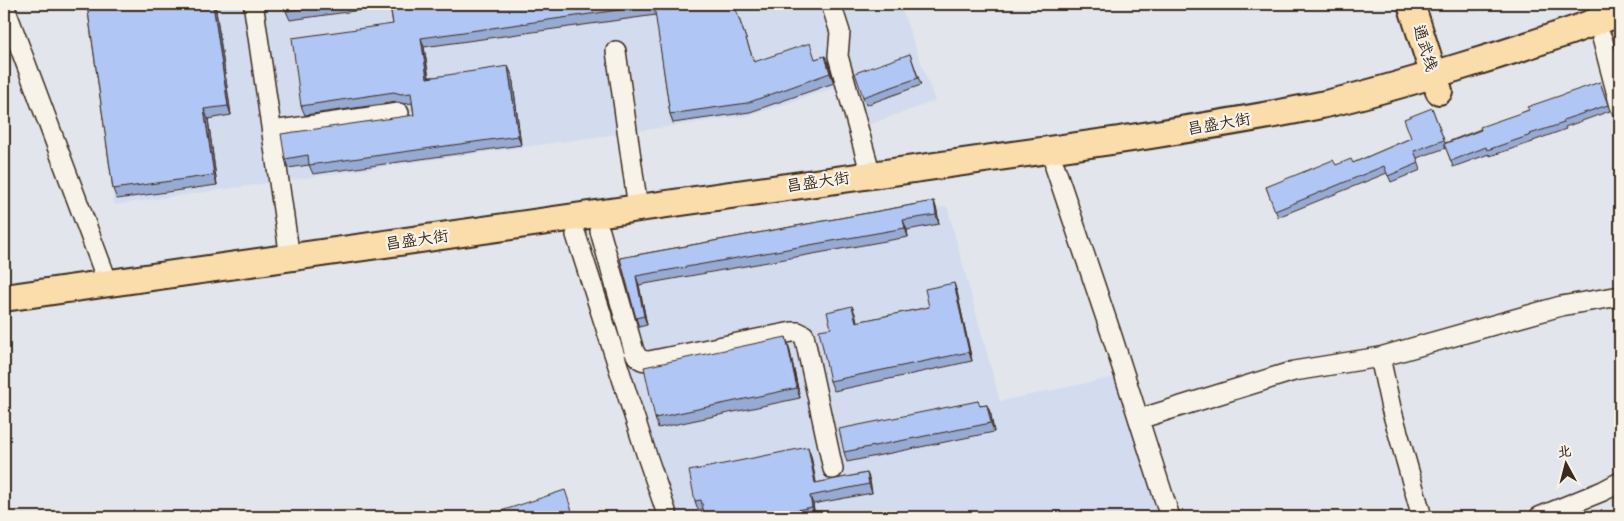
<svg xmlns="http://www.w3.org/2000/svg" width="1624" height="521" viewBox="0 0 1624 521" font-family="Pangolin,'LXGW WenKai TC',sans-serif">
<style>
.built{fill:#d3dcee}
.lines{fill:none;stroke-linecap:round;stroke-linejoin:round}
.minor-casing{stroke:#3b2a1e;stroke-width:22}
.highway-casing{stroke:#3b2a1e;stroke-width:30}
.minor{stroke:#f7f3e8;stroke-width:19}
.highway{stroke:#faddab;stroke-width:26}
.wall{fill:#97aad2;stroke:#3b2a1e}
.shaded-wall{fill:#7b8bab;stroke:#3b2a1e}
.building{fill:#b0c6f4;stroke:#3b2a1e}
.labels{text-anchor:middle;dominant-baseline:central;stroke-width:4.5;stroke-linejoin:round;paint-order:stroke}
.street-label{font-size:16px;fill:#3b2a1e;stroke:#f7f3e8}
</style>
<rect width="100%" height="100%" fill="#e2e6ec"/>
<filter id="ink" filterUnits="userSpaceOnUse"><feTurbulence type="fractalNoise" baseFrequency=".02" numOctaves="2"/><feDisplacementMap in="SourceGraphic" scale="10" xChannelSelector="R" yChannelSelector="G"/><feConvolveMatrix kernelMatrix="1 2 1 2 8 2 1 2 1" color-interpolation-filters="sRGB"/></filter>
<g filter="url(#ink)">
<g class="built">
<polygon points="86,4 900,4 935,101 868,125 853,82 752,115 114,205"/>
<polygon points="1451,4 1498,4 1477,12 1460,11"/>
<polygon points="947,206 1000,401 1120,376 1164,517 675,517 599,268"/>
</g>
<g class="lines">
<g class="minor-casing">
<g id="minor">
<polyline points="831,4 840,32 838,56 871,175"/>
<polyline points="4,5 108,283"/>
<polyline points="254,9 290,258"/>
<polyline points="1602,38 1620,106"/>
<polyline points="616,51 638,208"/>
<polyline points="272,131 399,113"/>
<polyline points="1055,167 1112,336 1170,517"/>
<path d="M600 231 634 351C638 359 641 361 649 361L792 332H798L804 335 833 469"/>
<polyline points="576,235 646,453 668,517"/>
<polyline points="1380,357 1391,408 1422,517"/>
<polyline points="1139,419 1294,371 1380,357 1561,306 1620,296"/>
<polyline points="1539,517 1603,491 1620,482"/>
</g>
</g>
<g class="highway-casing">
<g id="highway">
<polyline points="1411,4 1439,91"/>
<path d="M4 298 1119 140C1187 129 1254 119 1321 105 1367 95 1413 81 1459 67 1513 51 1567 33 1620 13"/>
</g>
</g>
<use href="#minor" class="minor"/>
<use href="#highway" class="highway"/>
</g>
<g class="wall">
<polygon points="87,4 215,4 231,115 208,119 217,185 117,199 113,189"/>
<polygon points="285,4 734,4 754,62 816,59 825,56 834,83 750,112 673,123 670,114 656,15 424,47 429,77 512,75 521,145 313,174 309,165 288,168 285,159 414,115 412,103 405,104 397,102 305,115 301,106 393,24 390,6 290,20 286,11"/>
<polygon points="910,54 921,85 866,105 863,97"/>
<polygon points="1600,82 1610,111 1565,127 1566,129 1533,141 1533,142 1490,156 1489,154 1453,167 1446,148 1417,158 1421,170 1391,182 1387,173 1278,217 1266,187 1336,165 1353,163 1411,138 1432,108 1445,143"/>
<polygon points="934,201 937,211 939,224 907,230 908,237 639,285 647,325 639,327 636,318 620,258"/>
<polygon points="957,292 972,361 834,391 830,381 831,328 852,306 857,322 929,307"/>
<polygon points="789,347 800,398 658,428 655,418"/>
<polygon points="978,401 980,406 987,405 991,415 994,432 847,462 844,452"/>
<polygon points="811,456 816,483 867,473 870,481 872,493 813,504 815,516 809,517 705,517 703,509 698,510 695,501"/>
</g>
<g class="shaded-wall">
<polygon points="213,4 215,4 231,115 228,106"/>
<polygon points="421,38 424,47 430,87 427,78"/>
<polygon points="825,56 829,65 834,83 830,73"/>
<polygon points="508,66 512,75 521,145 518,136"/>
<polygon points="204,109 208,119 217,185 214,175"/>
<polygon points="934,201 937,211 939,224 936,215"/>
<polygon points="903,220 907,230 908,237 905,228"/>
<polygon points="636,276 639,285 647,325 644,316"/>
<polygon points="954,283 957,292 972,361 969,352"/>
<polygon points="852,306 856,316 859,332 856,322"/>
<polygon points="786,337 789,347 800,398 797,388"/>
<polygon points="987,405 991,415 994,432 991,423"/>
<polygon points="808,447 811,456 818,492 815,483"/>
<polygon points="867,473 870,481 872,493 869,484"/>
<polygon points="810,496 813,504 815,516 812,507"/>
</g>
<g class="building">
<polygon points="87,4 213,4 228,106 204,109 214,175 113,189"/>
<polygon points="285,4 335,4 286,11"/>
<polygon points="390,4 734,4 754,62 810,43 815,59 825,56 830,73 747,103 670,114 654,5 421,38 427,78 508,66 518,136 309,165 308,155 285,159 281,134 414,115 411,93 401,94 394,92 301,106 292,38 393,24"/>
<polygon points="910,54 918,78 863,97 855,73"/>
<polygon points="1600,82 1608,105 1563,120 1564,123 1530,134 1531,135 1487,150 1486,147 1451,161 1444,144 1481,130 1480,127 1529,110 1527,107"/>
<polygon points="1432,108 1444,140 1414,151 1419,163 1388,176 1384,166 1275,211 1266,187 1333,160 1336,165 1351,159 1353,163 1411,138 1404,119"/>
<polygon points="934,201 936,215 903,220 905,228 636,276 644,316 636,318 620,258"/>
<polygon points="954,283 969,352 830,381 819,330 831,328 827,312 852,306 856,322 929,307 925,289"/>
<polygon points="786,337 797,388 655,418 644,367"/>
<polygon points="978,401 980,406 987,405 991,423 844,452 839,429"/>
<polygon points="808,447 815,483 867,473 869,484 810,496 812,507 762,517 705,517 701,500 695,501 689,471"/>
<polygon points="565,490 574,517 483,517"/>
</g>
</g>
<g class="labels">
<g class="street-label">
<text transform="translate(1425 48) rotate(73)">通武线</text>
<text transform="translate(1219 124) rotate(-10)">昌盛大街</text>
<text transform="translate(818 182) rotate(-8)">昌盛大街</text>
<text transform="translate(417 240) rotate(-8)">昌盛大街</text>
</g>
</g>
<rect width="1624" height="521" fill="none" stroke="#f7f3e8" stroke-width="20"/>
<rect x="10" y="10" width="1604" height="501" fill="none" stroke="#3b2a1e" stroke-width="2" filter="url(#ink)"/>
<g transform="translate(1566 464) rotate(353)" stroke="#f7f3e8" stroke-width="4" paint-order="stroke">
<path d="M0-4L9 19L0 12L-9 19Z" fill="#3b2a1e"/>
<text y="-8" font-size="14" font-weight="bold" text-anchor="middle" fill="#3b2a1e">北</text>
</g>
</svg>
